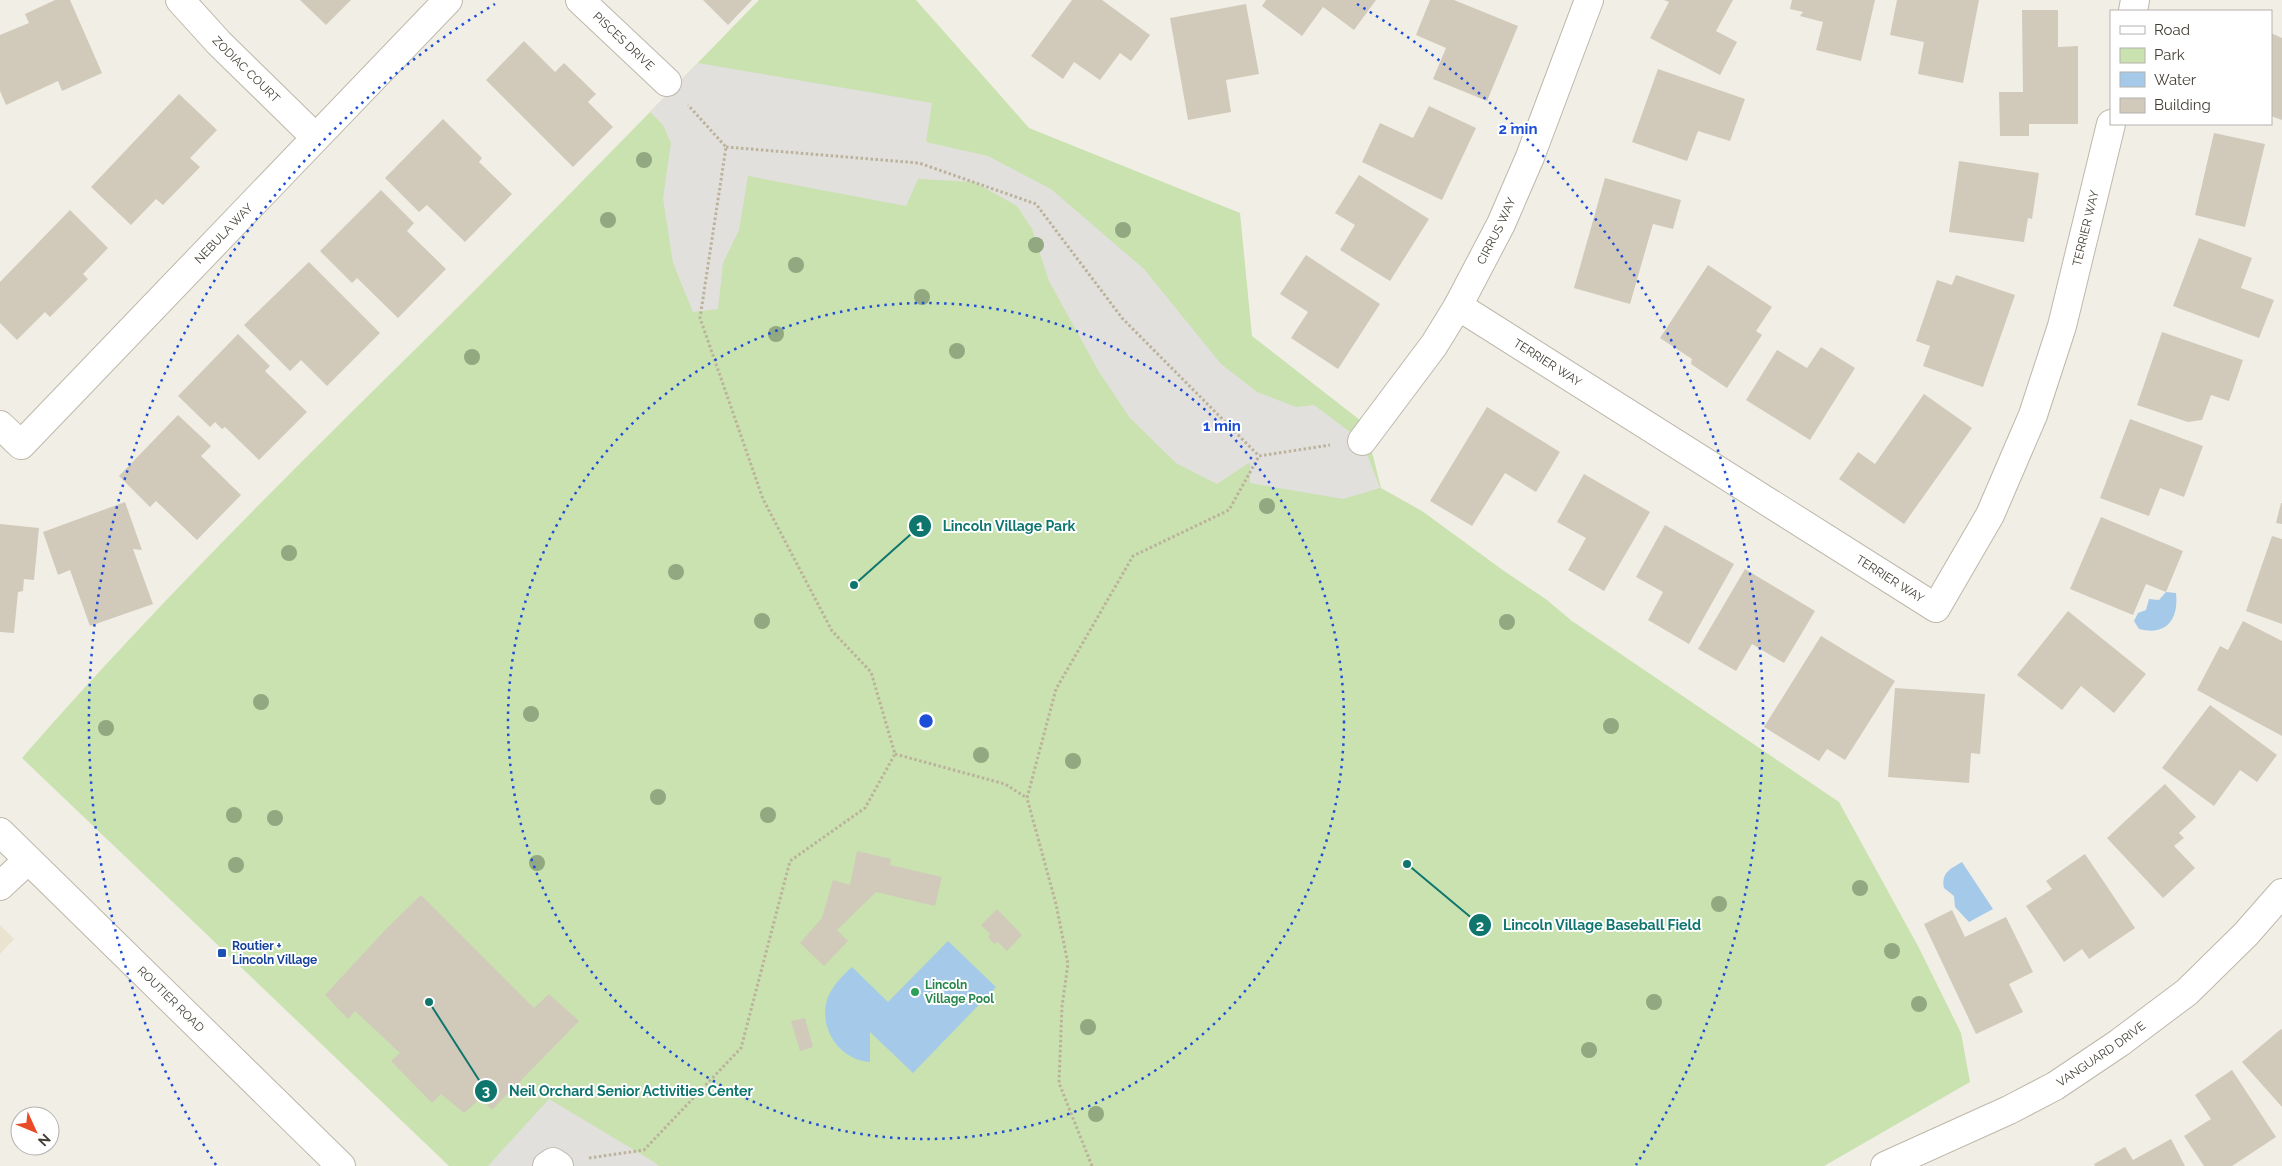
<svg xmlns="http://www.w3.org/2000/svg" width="2282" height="1166" viewBox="0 0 2282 1166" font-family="Raleway,sans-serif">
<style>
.education{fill:#e9e3d0}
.green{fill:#c9e2b0}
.parking{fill:#e2e0dd}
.water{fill:#a5cae9}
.building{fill:#d1cabb}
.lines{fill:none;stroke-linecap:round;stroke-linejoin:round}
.minor-casing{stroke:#beb8ab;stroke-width:30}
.path{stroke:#bcb29b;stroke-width:3;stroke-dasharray:2.5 2.5;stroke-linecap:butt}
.minor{stroke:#fff;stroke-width:28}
.tree{fill:#91a880}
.ring{fill:none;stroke:#1d4ed8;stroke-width:2.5;stroke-dasharray:2.5 5}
.transit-dot{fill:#1a4fb4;stroke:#fff;stroke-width:2}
.leisure-dot{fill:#2e9e5b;stroke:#fff;stroke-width:2}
.labels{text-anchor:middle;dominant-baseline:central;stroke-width:4;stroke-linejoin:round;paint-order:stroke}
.street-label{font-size:12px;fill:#433e35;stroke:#fff}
.transit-label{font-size:12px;font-weight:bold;fill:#164399;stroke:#fff;text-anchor:start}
.leisure-label{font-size:12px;font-weight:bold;fill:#27864d;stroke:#fff;text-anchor:start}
.centre{fill:#1d4ed8;stroke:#fff;stroke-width:2.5}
.ring-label{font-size:15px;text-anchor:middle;font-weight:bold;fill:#1d4ed8;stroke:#fff;stroke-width:4;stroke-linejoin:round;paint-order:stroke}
.leader{fill:none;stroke:#0f766e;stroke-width:2}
.callout-dot{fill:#0f766e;stroke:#fff;stroke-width:2}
.mark-label{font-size:15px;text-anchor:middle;font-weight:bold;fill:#fff}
.callout-label{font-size:14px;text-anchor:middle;font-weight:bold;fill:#0f766e;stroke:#fff;stroke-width:4;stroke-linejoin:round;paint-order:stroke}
</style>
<rect width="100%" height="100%" fill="#f1eee5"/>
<polygon class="education" points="0,925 14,939 0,954"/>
<path class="green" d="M759 0H916L1029 128 1240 213 1252 336 1365 424 1381 488 1422 511 1504 571 1547 600 1572 621 1839 802 1919 948 1961 1033 1970 1082 1824 1166H449L22 758C157 603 304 459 450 315 554 211 656 106 759 0Z"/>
<g class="parking">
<polygon points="698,63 932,103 926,142 988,156 1051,189 1144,269 1221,364 1257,392 1296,407 1314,405 1362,441 1380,488 1343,499 1250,483 1250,462 1217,484 1176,463 1130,418 1099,372 1049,281 1032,229 1017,206 974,182 918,179 906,206 748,176 739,230 723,263 718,309 693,312 673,263 663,198 671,143 663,125 650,112"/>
<polygon points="549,1099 654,1162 659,1166 488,1166"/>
</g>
<g class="water">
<path d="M2166 592 2176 593C2179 620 2166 636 2139 629L2134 621 2138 613 2146 610 2149 599 2159 600Z"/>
<path d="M1962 862 1993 909 1969 922 1955 907 1954 896 1944 888C1941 873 1950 869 1962 862Z"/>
<path d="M948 941 996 987 913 1073 870 1032V1062C839 1060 817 1027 828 997 833 985 843 975 852 967L888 1002Z"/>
</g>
<g class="building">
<polygon points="55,0 70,0 102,73 62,91 58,81 6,105 0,91 0,35 29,23 25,14"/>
<polygon points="300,0 351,0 326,25"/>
<polygon points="703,0 752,0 728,25"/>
<polygon points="1072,0 1102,0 1150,35 1131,61 1120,53 1100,80 1074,62 1063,79 1031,56"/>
<polygon points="1266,0 1376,0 1354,30 1323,7 1302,36 1262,6"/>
<polygon points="1430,0 1454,0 1518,26 1487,101 1433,79 1446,48 1416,35"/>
<polygon points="1664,0 1733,0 1716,31 1737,42 1720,75 1650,38 1669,2"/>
<polygon points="1792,0 1875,0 1861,61 1816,50 1823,22 1800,16 1803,12 1790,9"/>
<polygon points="1897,0 1979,0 1963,83 1918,74 1924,42 1890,35"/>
<polygon points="1246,4 1259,74 1226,80 1231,112 1188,120 1170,18"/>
<polygon points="2022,10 2058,10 2058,47 2078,46 2078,124 2029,124 2029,136 2000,136 1999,92 2023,92"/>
<polygon points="2271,33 2282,38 2282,120 2271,116"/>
<polygon points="524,41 555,72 564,63 596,94 588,102 613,127 573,167 486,80"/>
<polygon points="1658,69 1745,99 1730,141 1698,131 1687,161 1632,142"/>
<polygon points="179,94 217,130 190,158 200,167 163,205 156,199 131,225 91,187"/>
<polygon points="1429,106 1476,128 1442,200 1362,162 1380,123 1413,138"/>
<polygon points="443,119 482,158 479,162 512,194 465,242 427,205 419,212 385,178"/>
<polygon points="2214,133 2265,144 2245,227 2195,215"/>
<polygon points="1959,161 2039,173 2032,219 2028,218 2024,242 1949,232"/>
<polygon points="1359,175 1429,219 1390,281 1340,250 1355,225 1335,213"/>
<polygon points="1605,178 1681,200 1673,229 1653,224 1630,304 1574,288"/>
<polygon points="381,190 414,223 407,231 446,269 398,318 357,278 352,283 320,251"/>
<polygon points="70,210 108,248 83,274 88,279 50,317 45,312 17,340 0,323 0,282"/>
<polygon points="2199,238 2252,258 2241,288 2274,300 2259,338 2173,306"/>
<polygon points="1306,255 1380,304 1338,369 1291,338 1308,312 1280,294"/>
<polygon points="309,262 380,333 327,386 301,360 290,371 244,325"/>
<polygon points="1708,265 1772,307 1756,331 1762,335 1727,388 1691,364 1692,359 1660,338"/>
<polygon points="1956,275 2015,295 1983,387 1923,366 1930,346 1916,341 1937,280 1952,285"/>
<polygon points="2162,332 2243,360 2229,401 2211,395 2202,420 2188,422 2137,405"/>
<polygon points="238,334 270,366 265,371 307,412 259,460 225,427 222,429 215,422 210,427 178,396"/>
<polygon points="1821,347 1855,368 1810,440 1746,400 1777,350 1807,368"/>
<polygon points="1924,394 1972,428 1904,524 1839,479 1858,452 1875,464"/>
<polygon points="1487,407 1560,452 1536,492 1505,473 1472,526 1430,501"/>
<polygon points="178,415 211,446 201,456 241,495 197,540 156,501 150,507 119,476"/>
<polygon points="2130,419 2203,446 2184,497 2160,488 2149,516 2100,498"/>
<polygon points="1584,474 1650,512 1604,591 1568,570 1586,538 1557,522"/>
<polygon points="125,502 142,550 133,549 153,604 90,626 70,570 58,575 43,532"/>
<polygon points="2281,503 2282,503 2282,524 2276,523"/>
<polygon points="2101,517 2183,551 2166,592 2146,584 2133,615 2070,589"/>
<polygon points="0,524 39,528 34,580 24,579 23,591 18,592 14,633 0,632"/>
<polygon points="1665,525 1734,564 1689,644 1648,620 1663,592 1636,577"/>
<polygon points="2272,536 2282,539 2282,624 2246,611"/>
<polygon points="1745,569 1815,611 1784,663 1752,644 1736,671 1698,649"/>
<polygon points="2068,611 2146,674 2114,713 2081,686 2062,710 2017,675"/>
<polygon points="2243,621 2282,641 2282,736 2197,690 2220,646 2228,650"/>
<polygon points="1821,636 1895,681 1845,760 1827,749 1819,761 1764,727"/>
<polygon points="1895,688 1985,694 1980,754 1971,753 1969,783 1888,777"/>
<polygon points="2210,705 2277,755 2257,782 2240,770 2214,806 2162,768"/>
<polygon points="2165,784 2196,817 2179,833 2184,838 2174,846 2195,868 2163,898 2107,838"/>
<polygon points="857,851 891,859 890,865 942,877 935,906 876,892 837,930 848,941 824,966 800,943 822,918 833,880 850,885"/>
<polygon points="2085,854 2135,928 2089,959 2082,949 2064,962 2026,906 2052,889 2046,881"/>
<polygon points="421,895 534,1008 549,994 579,1021 492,1110 481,1098 464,1113 441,1094 432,1103 391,1061 400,1053 355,1011 348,1019 325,995 386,929"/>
<polygon points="997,909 1022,935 1007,951 998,942 994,944 988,937 990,934 981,925"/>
<polygon points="1952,910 1965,937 2006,917 2033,972 2009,984 2023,1012 1976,1034 1924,924"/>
<polygon points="805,1018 813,1047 800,1051 791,1021"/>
<polygon points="2281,1029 2282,1030 2282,1107 2242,1062"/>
<polygon points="2232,1070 2276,1137 2232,1166 2204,1166 2184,1136 2211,1119 2195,1095"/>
<polygon points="2171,1139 2185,1166 2095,1166 2094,1164 2125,1147 2133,1160"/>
</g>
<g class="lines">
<g class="minor-casing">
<g id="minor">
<path id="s1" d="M180 0 219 43 315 137"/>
<path id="s2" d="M580 0 667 82"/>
<polyline points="2133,11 2135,0"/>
<path id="s3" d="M1458 306 1936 608 1990 515 2033 415 2062 326 2111 124"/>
<path id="s4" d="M0 425 21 445 448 0"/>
<path id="s5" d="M1362 441 1434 345 1458 306 1501 224 1530 157 1589 0"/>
<path id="s6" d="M0 832 341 1166"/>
<polyline points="0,886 28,860"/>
<polyline points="547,1166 553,1162 559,1166"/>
<path id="s7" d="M1885 1166 2009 1110 2055 1086 2119 1043 2187 992 2246 934 2282 893"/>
</g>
</g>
<g class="path">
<polyline points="726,147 919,163 1036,204 1122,318 1259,456 1330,445"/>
<polyline points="895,754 1005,784 1027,798"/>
<polyline points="589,1158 644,1150 741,1048 790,861 865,808 895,754 871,672 832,631 763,499 700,318 726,147 688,105"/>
<polyline points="1092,1166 1059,1083 1062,1006 1068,964 1056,904 1027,798 1056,689 1133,556 1229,510 1259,456"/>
</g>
<use href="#minor" class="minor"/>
</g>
<g class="tree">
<circle cx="644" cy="160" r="8"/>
<circle cx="608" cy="220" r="8"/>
<circle cx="1123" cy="230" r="8"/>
<circle cx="1036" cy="245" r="8"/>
<circle cx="796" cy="265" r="8"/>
<circle cx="922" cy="297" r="8"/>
<circle cx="776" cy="334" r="8"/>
<circle cx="957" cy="351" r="8"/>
<circle cx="472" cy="357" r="8"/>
<circle cx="1267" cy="506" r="8"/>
<circle cx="289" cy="553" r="8"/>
<circle cx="676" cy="572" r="8"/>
<circle cx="762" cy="621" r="8"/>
<circle cx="1507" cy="622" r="8"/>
<circle cx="261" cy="702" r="8"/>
<circle cx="531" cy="714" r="8"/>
<circle cx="1611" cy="726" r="8"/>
<circle cx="106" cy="728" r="8"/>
<circle cx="981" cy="755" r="8"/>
<circle cx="1073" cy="761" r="8"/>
<circle cx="658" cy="797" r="8"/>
<circle cx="234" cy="815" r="8"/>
<circle cx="768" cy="815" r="8"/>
<circle cx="275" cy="818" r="8"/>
<circle cx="537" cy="863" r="8"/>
<circle cx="236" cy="865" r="8"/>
<circle cx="1860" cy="888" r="8"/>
<circle cx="1719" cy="904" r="8"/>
<circle cx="1892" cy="951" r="8"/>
<circle cx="1654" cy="1002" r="8"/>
<circle cx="1919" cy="1004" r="8"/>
<circle cx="1088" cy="1027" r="8"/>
<circle cx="1589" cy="1050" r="8"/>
<circle cx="1096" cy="1114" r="8"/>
</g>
<g class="ring">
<circle cx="926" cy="721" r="418"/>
<path d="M216 1165A837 837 0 0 1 495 4M1357 4A837 837 0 0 1 1636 1165"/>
</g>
<rect class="transit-dot" x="217" y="948" width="10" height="10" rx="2.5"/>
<circle class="leisure-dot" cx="915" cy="992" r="5"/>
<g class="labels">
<g class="street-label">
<text stroke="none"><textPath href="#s2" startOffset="60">PISCES DRIVE</textPath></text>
<text stroke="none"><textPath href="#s1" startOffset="96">ZODIAC COURT</textPath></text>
<text stroke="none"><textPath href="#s3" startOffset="976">TERRIER WAY</textPath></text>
<text stroke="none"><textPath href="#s5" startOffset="250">CIRRUS WAY</textPath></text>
<text stroke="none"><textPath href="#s4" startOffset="322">NEBULA WAY</textPath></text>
<text stroke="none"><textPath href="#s3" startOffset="106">TERRIER WAY</textPath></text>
<text stroke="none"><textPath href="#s3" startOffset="511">TERRIER WAY</textPath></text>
<text stroke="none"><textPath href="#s6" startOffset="239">ROUTIER ROAD</textPath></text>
<text stroke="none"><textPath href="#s7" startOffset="244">VANGUARD DRIVE</textPath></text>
</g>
<g class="transit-label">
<text x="232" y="946">Routier +<tspan x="232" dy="14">Lincoln Village</tspan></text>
</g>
<g class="leisure-label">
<text x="925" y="985">Lincoln<tspan x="925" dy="14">Village Pool</tspan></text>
</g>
</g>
<circle cx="926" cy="721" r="8" class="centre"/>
<g class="ring-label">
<text x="1518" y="134">2 min</text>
<text x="1222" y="431">1 min</text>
</g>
<path class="leader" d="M854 585L920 526M1407 864L1480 925M429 1002L486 1091"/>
<g class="callout-dot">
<circle cx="854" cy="585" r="5"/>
<circle cx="1407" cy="864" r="5"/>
<circle cx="429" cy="1002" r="5"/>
<circle cx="920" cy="526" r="12"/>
<circle cx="1480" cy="925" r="12"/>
<circle cx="486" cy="1091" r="12"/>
</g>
<g class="mark-label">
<text x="920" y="531">1</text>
<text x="1480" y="931">2</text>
<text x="486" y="1096">3</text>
</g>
<g class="callout-label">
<text x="1009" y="531">Lincoln Village Park</text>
<text x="1602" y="930">Lincoln Village Baseball Field</text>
<text x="631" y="1096">Neil Orchard Senior Activities Center</text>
</g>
<rect x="2110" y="10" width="162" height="115" fill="#ffffff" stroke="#b4b2ae"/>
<rect x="2120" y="26" width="25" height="8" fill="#ffffff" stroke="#b4b2ae"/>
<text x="2154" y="35" font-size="15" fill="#433e35">Road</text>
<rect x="2120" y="48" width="25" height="15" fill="#c9e2b0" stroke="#b4b2ae"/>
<text x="2154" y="60" font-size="15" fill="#433e35">Park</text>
<rect x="2120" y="72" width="25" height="15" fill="#a5cae9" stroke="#b4b2ae"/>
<text x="2154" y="85" font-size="15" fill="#433e35">Water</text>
<rect x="2120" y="98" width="25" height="15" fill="#d1cabb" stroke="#b4b2ae"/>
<text x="2154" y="110" font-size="15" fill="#433e35">Building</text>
<g transform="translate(35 1131) rotate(134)"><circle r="24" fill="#ffffff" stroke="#b4b2ae"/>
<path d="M0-4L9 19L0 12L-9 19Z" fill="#e84b25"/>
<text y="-8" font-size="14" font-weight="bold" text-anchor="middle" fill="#433e35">N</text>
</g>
</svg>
